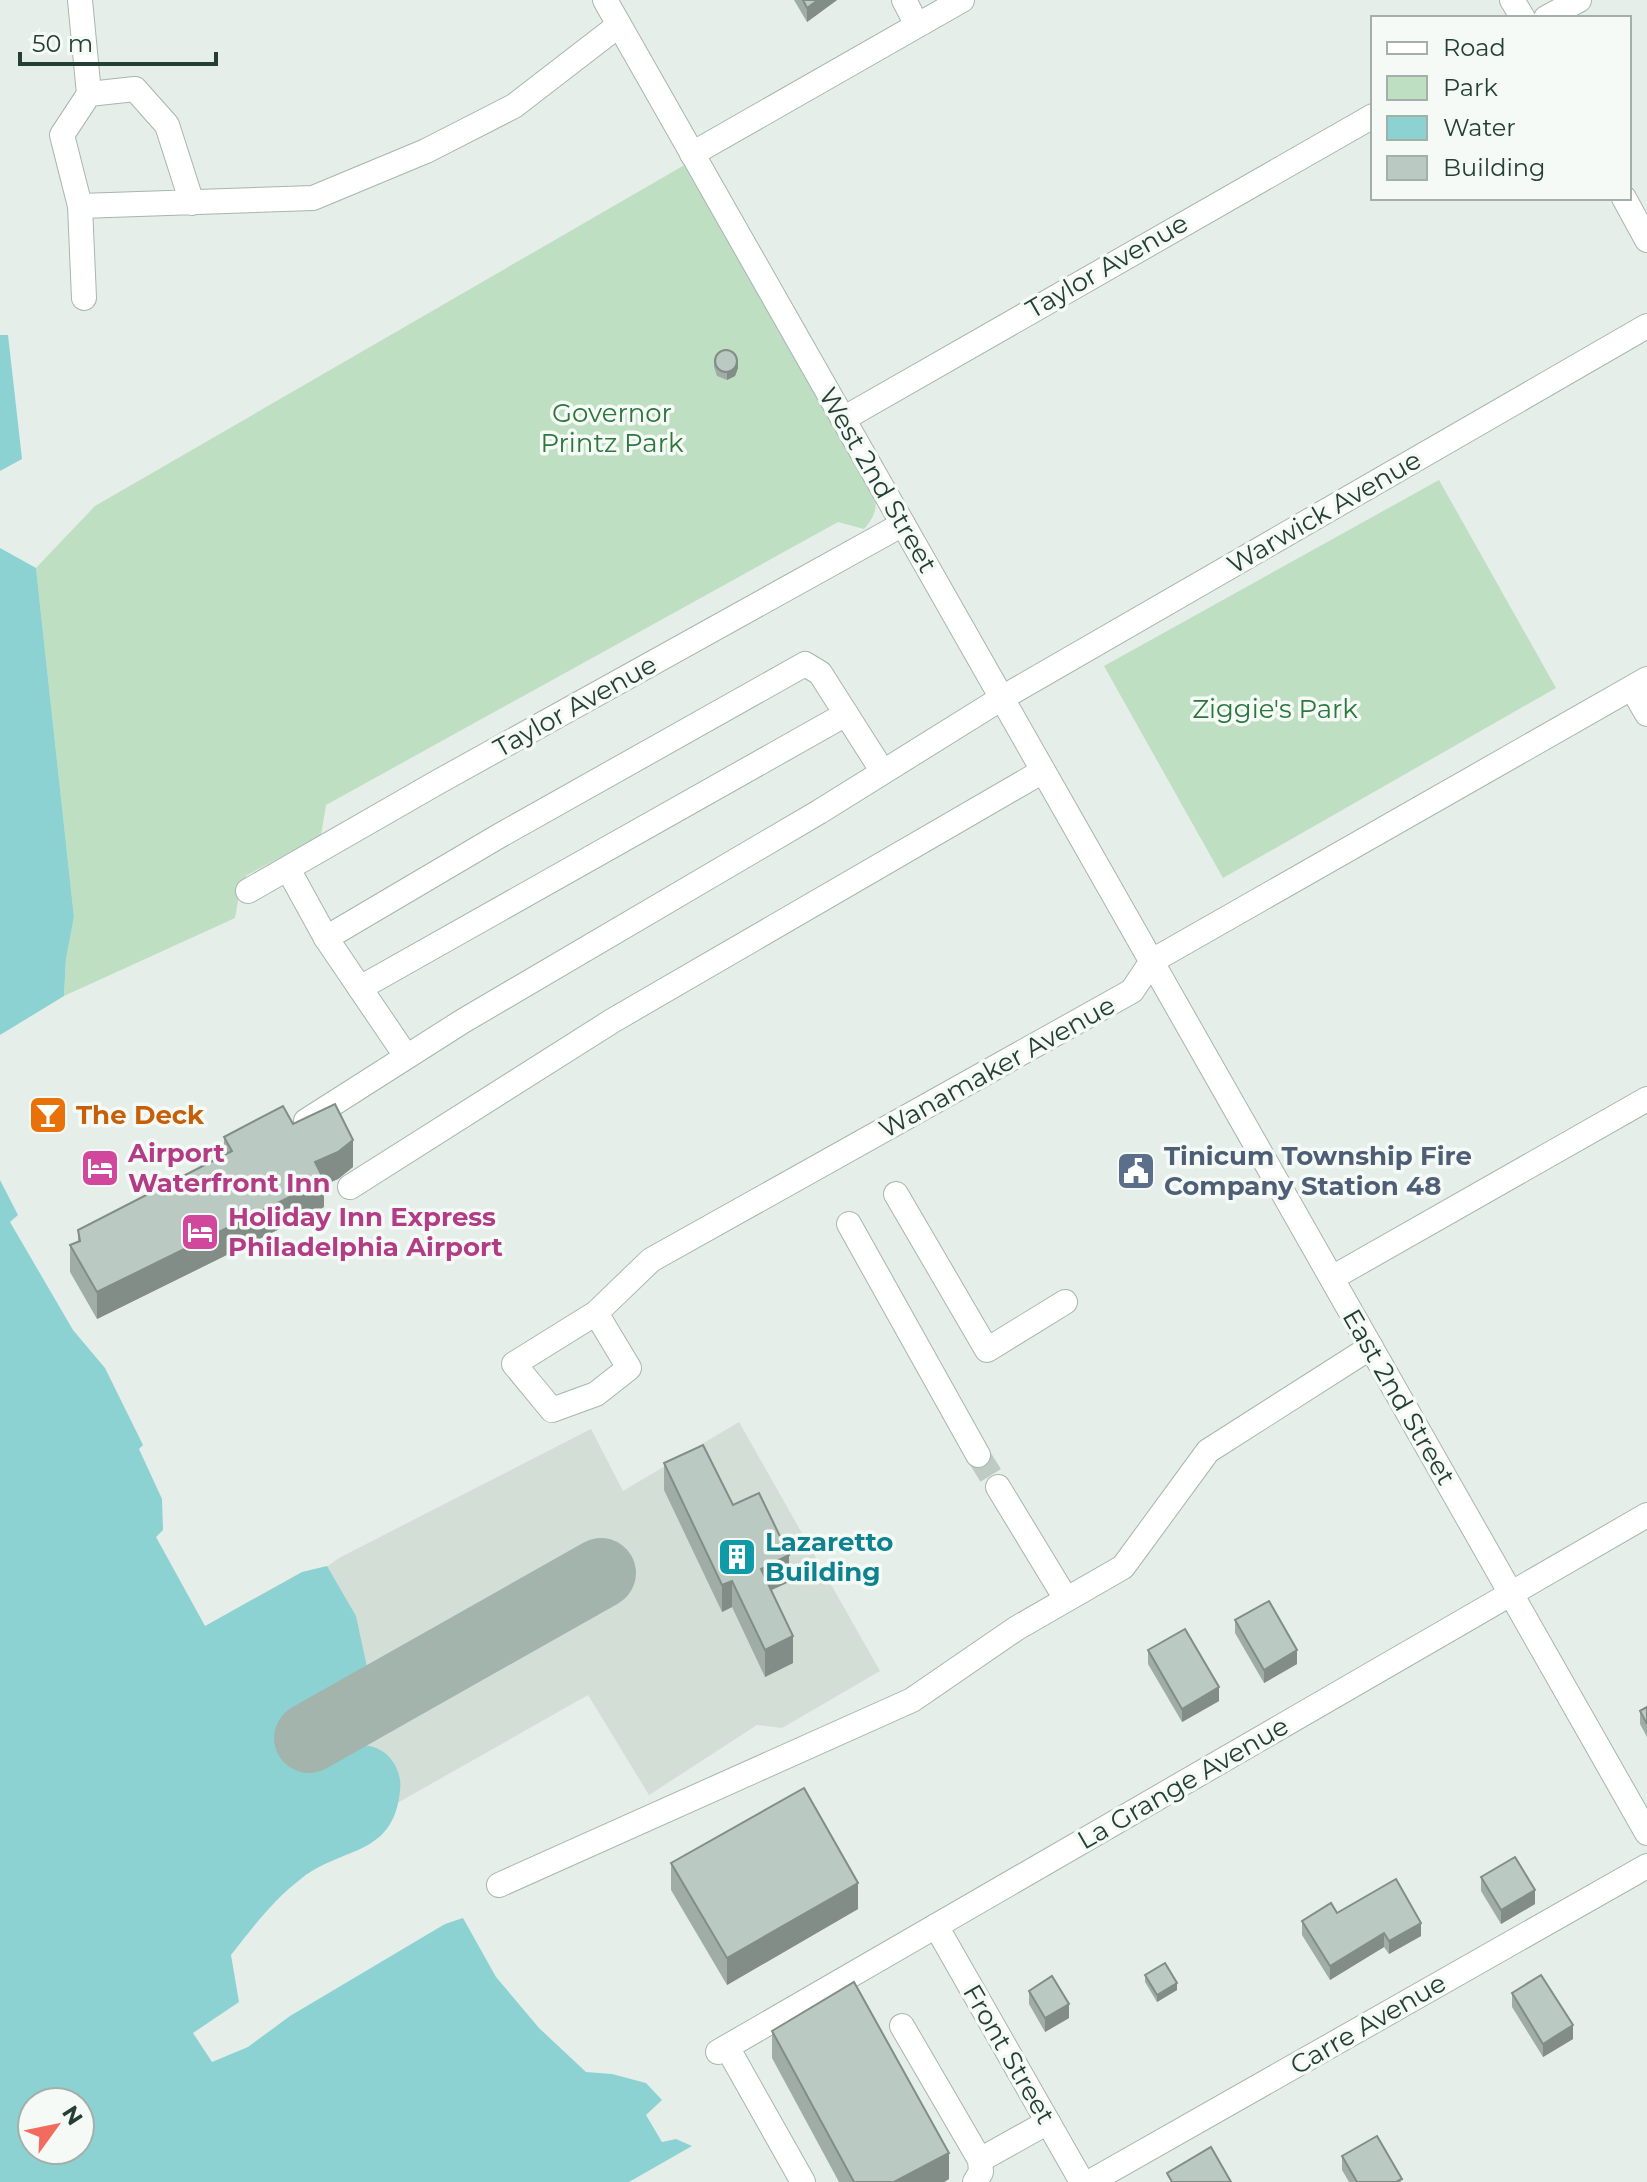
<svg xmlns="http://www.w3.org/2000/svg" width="1647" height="2182" viewBox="0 0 1647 2182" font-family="Montserrat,sans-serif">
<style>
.built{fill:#d3ded7}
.green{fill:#bedfc1}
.water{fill:#8dd2d2;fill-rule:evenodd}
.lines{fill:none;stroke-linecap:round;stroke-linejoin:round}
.taxiway{stroke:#a2b4ac;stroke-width:70}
.minor-tunnel{stroke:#becbc4;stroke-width:24;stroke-dasharray:24 12;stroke-linecap:butt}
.minor-casing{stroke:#a7b6ae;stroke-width:26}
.minor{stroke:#fff;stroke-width:24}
.wall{fill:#a0ada6}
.shaded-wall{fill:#828d87}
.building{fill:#bac9c1;stroke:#828d87;stroke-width:2}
.labels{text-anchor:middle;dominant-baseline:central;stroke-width:7;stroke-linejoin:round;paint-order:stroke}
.street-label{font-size:26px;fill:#244034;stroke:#f6faf7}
.park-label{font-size:26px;fill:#2d773e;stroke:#f6faf7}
.food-label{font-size:26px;font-weight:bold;fill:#c56008;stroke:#f6faf7;text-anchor:start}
.hotel-label{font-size:26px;font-weight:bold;fill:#b23c85;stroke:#f6faf7;text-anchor:start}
.service-label{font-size:26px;font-weight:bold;fill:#4e5e75;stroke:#f6faf7;text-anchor:start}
.culture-label{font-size:26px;font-weight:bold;fill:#0d838f;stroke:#f6faf7;text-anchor:start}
</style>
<rect width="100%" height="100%" fill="#e5eee8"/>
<polygon class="built" points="739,1422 880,1671 782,1728 757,1725 649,1795 588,1695 0,2028 0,1756 294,1591 339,1558 591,1429 623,1491"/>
<g class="green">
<path d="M688 163 874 492C878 508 875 516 864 529L838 522 326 805 321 835 247 875 241 884 235 918 64 996 66 959 74 917 36 568 95 506Z"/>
<polygon points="1439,480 1556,688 1223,878 1104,666"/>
</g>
<g class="water">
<polygon points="0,335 8,335 22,459 0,471"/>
<polygon points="0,548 36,568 74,917 66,959 64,996 0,1035"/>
<path d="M0 1180 18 1215 10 1222 73 1330 105 1368 143 1445 139 1449 162 1499 163 1530 156 1537 205 1626 302 1572 327 1566 356 1616 367 1667C342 1686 307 1702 309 1737 331 1752 363 1736 385 1753 396 1762 402 1777 400 1791 393 1857 343 1846 302 1878 273 1900 253 1927 231 1955L239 2002 193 2033 212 2062 248 2047 290 2016 445 1924 463 1918 496 1977 539 2028 586 2072 612 2074 646 2083 662 2100 646 2115 662 2142 676 2139 692 2146 629 2182H0ZM80 2102V2150H32V2102Z"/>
</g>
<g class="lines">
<polyline class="taxiway" points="309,1738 601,1573"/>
<polyline class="minor-tunnel" points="978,1455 998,1487"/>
<g class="minor-casing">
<g id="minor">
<polyline points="80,0 89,94"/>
<polyline points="605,0 1647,1833"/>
<polyline points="904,0 917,25"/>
<polyline points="1512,0 1523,18"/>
<polyline points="1546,18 1579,0"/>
<polyline points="692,154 962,0"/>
<polyline points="1624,198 1647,240"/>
<polyline points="192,203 167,125 135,89 89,94 62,135 80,206 313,198 426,151 514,106 619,25"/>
<polyline points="80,206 84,298"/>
<polyline points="843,419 1373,116"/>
<polyline points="1632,688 1647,714"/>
<polyline points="288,869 326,938 499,836 805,664 820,673 883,772"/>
<polyline points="248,891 438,782 903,524"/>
<polyline points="326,938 406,1056"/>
<polyline points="360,988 846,714"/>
<polyline points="306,1121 463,1021 819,812 1002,698 1647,326"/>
<polyline points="350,1187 612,1021 1043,771"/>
<polyline points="896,1194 987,1350 1065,1302"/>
<polyline points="849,1224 978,1455"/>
<polyline points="1332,1278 1647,1099"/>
<polyline points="596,1313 629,1368 596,1394 552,1410 514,1364 596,1313 651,1260 1132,991 1152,961 1647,679"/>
<polyline points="998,1487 1066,1599"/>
<polyline points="499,1885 912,1700 1017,1628 1123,1567 1208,1451 1371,1347"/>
<polyline points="936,1926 1082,2182"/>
<polyline points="902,2026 980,2160 981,2172 975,2182"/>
<polyline points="727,2047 803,2182"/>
<polyline points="718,2052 1647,1515"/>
<polyline points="980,2160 1048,2122"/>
<polyline points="1090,2182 1647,1866"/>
</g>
</g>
<use href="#minor" class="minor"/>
</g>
<g class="wall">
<polygon points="794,0 837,0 807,22"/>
<polygon points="714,360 738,368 735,376 727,380 717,376 714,367"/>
<polygon points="293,1124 353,1167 338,1179 324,1185 324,1207 97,1319 70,1272 70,1245 78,1241 78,1230 224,1155 224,1137"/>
<polygon points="664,1463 733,1505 789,1582 771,1590 793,1663 765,1677 732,1607 722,1612 664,1490"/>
<polygon points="1235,1620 1297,1664 1264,1683 1235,1633"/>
<polygon points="1148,1650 1219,1701 1182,1722 1148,1664"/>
<polygon points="1647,1707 1647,1737 1640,1724 1640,1711"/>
<polygon points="671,1863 858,1909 727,1985 671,1890"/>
<polygon points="1481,1877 1535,1904 1501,1924 1481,1891"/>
<polygon points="1337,1913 1421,1936 1389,1954 1384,1947 1330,1980 1302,1935 1302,1921"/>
<polygon points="1145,1975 1177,1990 1157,2002 1145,1982"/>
<polygon points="1029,1991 1069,2018 1045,2032 1029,2004"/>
<polygon points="1512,1993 1573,2039 1543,2057 1512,2007"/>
<polygon points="772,2031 949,2179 944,2182 839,2182 772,2058"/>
<polygon points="1342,2156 1402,2182 1349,2182 1342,2170"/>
</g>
<g class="shaded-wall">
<polygon points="818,0 837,0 807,22 807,8"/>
<polygon points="738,361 738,368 735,376 727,380 727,373"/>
<polygon points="353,1140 353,1167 338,1179 324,1185 324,1207 97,1319 97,1292"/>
<polygon points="789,1555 789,1582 761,1595 761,1569"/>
<polygon points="732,1581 732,1607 722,1612 722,1585"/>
<polygon points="793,1636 793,1663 765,1677 765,1650"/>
<polygon points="1297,1650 1297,1664 1264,1683 1264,1670"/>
<polygon points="1219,1687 1219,1701 1182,1722 1182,1709"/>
<polygon points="858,1883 858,1909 727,1985 727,1958"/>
<polygon points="1535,1890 1535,1904 1501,1924 1501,1910"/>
<polygon points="1421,1923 1421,1936 1389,1954 1389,1941"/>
<polygon points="1384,1933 1384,1947 1330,1980 1330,1966"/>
<polygon points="1177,1983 1177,1990 1157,2002 1157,1995"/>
<polygon points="1069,2004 1069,2018 1045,2032 1045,2018"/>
<polygon points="1573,2025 1573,2039 1543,2057 1543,2044"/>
<polygon points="949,2153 949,2179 944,2182 894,2182"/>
</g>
<g class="building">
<polygon points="803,0 818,0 807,8"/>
<circle cx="726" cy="361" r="11"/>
<polygon points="335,1104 353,1140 338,1152 315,1162 324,1180 97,1292 70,1245 80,1241 78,1230 232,1151 224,1137 283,1106 293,1124"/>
<polygon points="703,1445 733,1505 759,1493 789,1555 761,1569 793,1636 765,1650 732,1581 722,1585 664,1463"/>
<polygon points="1269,1601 1297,1650 1264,1670 1235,1620"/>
<polygon points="1185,1629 1219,1687 1182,1709 1148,1650"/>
<polygon points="1647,1707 1647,1724 1640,1711"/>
<polygon points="804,1788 858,1883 727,1958 671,1863"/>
<polygon points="1515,1857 1535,1890 1501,1910 1481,1877"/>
<polygon points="1396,1879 1421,1923 1389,1941 1384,1933 1330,1966 1302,1921 1331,1903 1337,1913"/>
<polygon points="1165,1963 1177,1983 1157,1995 1145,1975"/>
<polygon points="1541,1975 1573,2025 1543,2044 1512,1993"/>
<polygon points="1052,1976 1069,2004 1045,2018 1029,1991"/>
<polygon points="854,1982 949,2153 894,2182 854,2182 772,2031"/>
<polygon points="1377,2136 1402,2179 1396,2182 1357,2182 1342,2156"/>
<polygon points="1211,2147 1231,2182 1172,2182 1167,2173"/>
</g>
<defs>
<g id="bar-square" transform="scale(2)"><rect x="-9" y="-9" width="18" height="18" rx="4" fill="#e8710a" stroke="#f6faf7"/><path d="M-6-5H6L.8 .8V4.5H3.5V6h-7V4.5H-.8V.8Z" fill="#fff"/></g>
<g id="hotel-square" transform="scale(2)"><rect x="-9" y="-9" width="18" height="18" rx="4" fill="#d1479c" stroke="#f6faf7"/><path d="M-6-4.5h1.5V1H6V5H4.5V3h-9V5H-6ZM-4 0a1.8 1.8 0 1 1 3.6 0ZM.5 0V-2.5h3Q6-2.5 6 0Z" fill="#fff"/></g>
<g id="civic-square" transform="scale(2)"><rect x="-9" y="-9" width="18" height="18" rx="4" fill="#5c6f8a" stroke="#f6faf7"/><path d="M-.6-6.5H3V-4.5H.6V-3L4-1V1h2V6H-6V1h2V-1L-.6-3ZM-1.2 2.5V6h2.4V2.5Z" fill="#fff"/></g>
<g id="building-square" transform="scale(2)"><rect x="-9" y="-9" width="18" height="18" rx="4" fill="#0f9aa8" stroke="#f6faf7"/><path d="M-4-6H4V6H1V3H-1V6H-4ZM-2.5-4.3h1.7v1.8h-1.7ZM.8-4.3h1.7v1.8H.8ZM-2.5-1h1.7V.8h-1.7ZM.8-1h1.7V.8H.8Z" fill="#fff"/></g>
</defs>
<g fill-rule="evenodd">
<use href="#bar-square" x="48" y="1115"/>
<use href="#hotel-square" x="100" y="1168"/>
<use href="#civic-square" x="1136" y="1171"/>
<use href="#hotel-square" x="200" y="1232"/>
<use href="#building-square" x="737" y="1557"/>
</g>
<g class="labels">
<g class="street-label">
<text transform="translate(1107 266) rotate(-30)">Taylor Avenue</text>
<text transform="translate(878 480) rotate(60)">West 2nd Street</text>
<text transform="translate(1324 512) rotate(-30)">Warwick Avenue</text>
<text transform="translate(575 706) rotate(-29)">Taylor Avenue</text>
<text transform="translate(997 1067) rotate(-29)">Wanamaker Avenue</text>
<text transform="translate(1399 1397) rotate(60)">East 2nd Street</text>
<text transform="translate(1183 1783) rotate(-30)">La Grange Avenue</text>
<text transform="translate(1368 2024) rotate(-30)">Carre Avenue</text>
<text transform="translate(1009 2054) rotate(60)">Front Street</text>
</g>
<g class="park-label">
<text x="612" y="413">Governor<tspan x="612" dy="30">Printz Park</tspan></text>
<text x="1275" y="709">Ziggie's Park</text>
</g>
<g class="food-label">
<text x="76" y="1115">The Deck</text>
</g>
<g class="hotel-label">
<text x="128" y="1153">Airport<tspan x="128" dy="30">Waterfront Inn</tspan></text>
<text x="228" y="1217">Holiday Inn Express<tspan x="228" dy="30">Philadelphia Airport</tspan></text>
</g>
<g class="service-label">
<text x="1164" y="1156">Tinicum Township Fire<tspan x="1164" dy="30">Company Station 48</tspan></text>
</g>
<g class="culture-label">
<text x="765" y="1542">Lazaretto<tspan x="765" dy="30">Building</tspan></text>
</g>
</g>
<rect x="1371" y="16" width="260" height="184" fill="#f6faf7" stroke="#a2b0a9" stroke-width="2"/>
<rect x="1387" y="42" width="40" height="12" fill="#ffffff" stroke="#a2b0a9" stroke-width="2"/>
<text x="1443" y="56" font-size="24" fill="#244034">Road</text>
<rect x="1387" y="76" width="40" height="24" fill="#bedfc1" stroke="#a2b0a9" stroke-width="2"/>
<text x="1443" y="96" font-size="24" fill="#244034">Park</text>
<rect x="1387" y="116" width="40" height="24" fill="#8dd2d2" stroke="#a2b0a9" stroke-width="2"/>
<text x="1443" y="136" font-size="24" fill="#244034">Water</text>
<rect x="1387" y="156" width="40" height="24" fill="#bac9c1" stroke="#a2b0a9" stroke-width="2"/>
<text x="1443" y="176" font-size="24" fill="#244034">Building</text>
<g transform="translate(56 2126) rotate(57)"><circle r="38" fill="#f6faf7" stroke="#a2b0a9" stroke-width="2"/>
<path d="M0-6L14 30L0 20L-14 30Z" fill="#f26b5f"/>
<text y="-12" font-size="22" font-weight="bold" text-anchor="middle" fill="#244034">N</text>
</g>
<path d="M20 52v12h196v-12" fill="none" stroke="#244034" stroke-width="4"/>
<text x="32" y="52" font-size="24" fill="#244034" stroke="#f6faf7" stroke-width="6" paint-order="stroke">50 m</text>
</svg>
